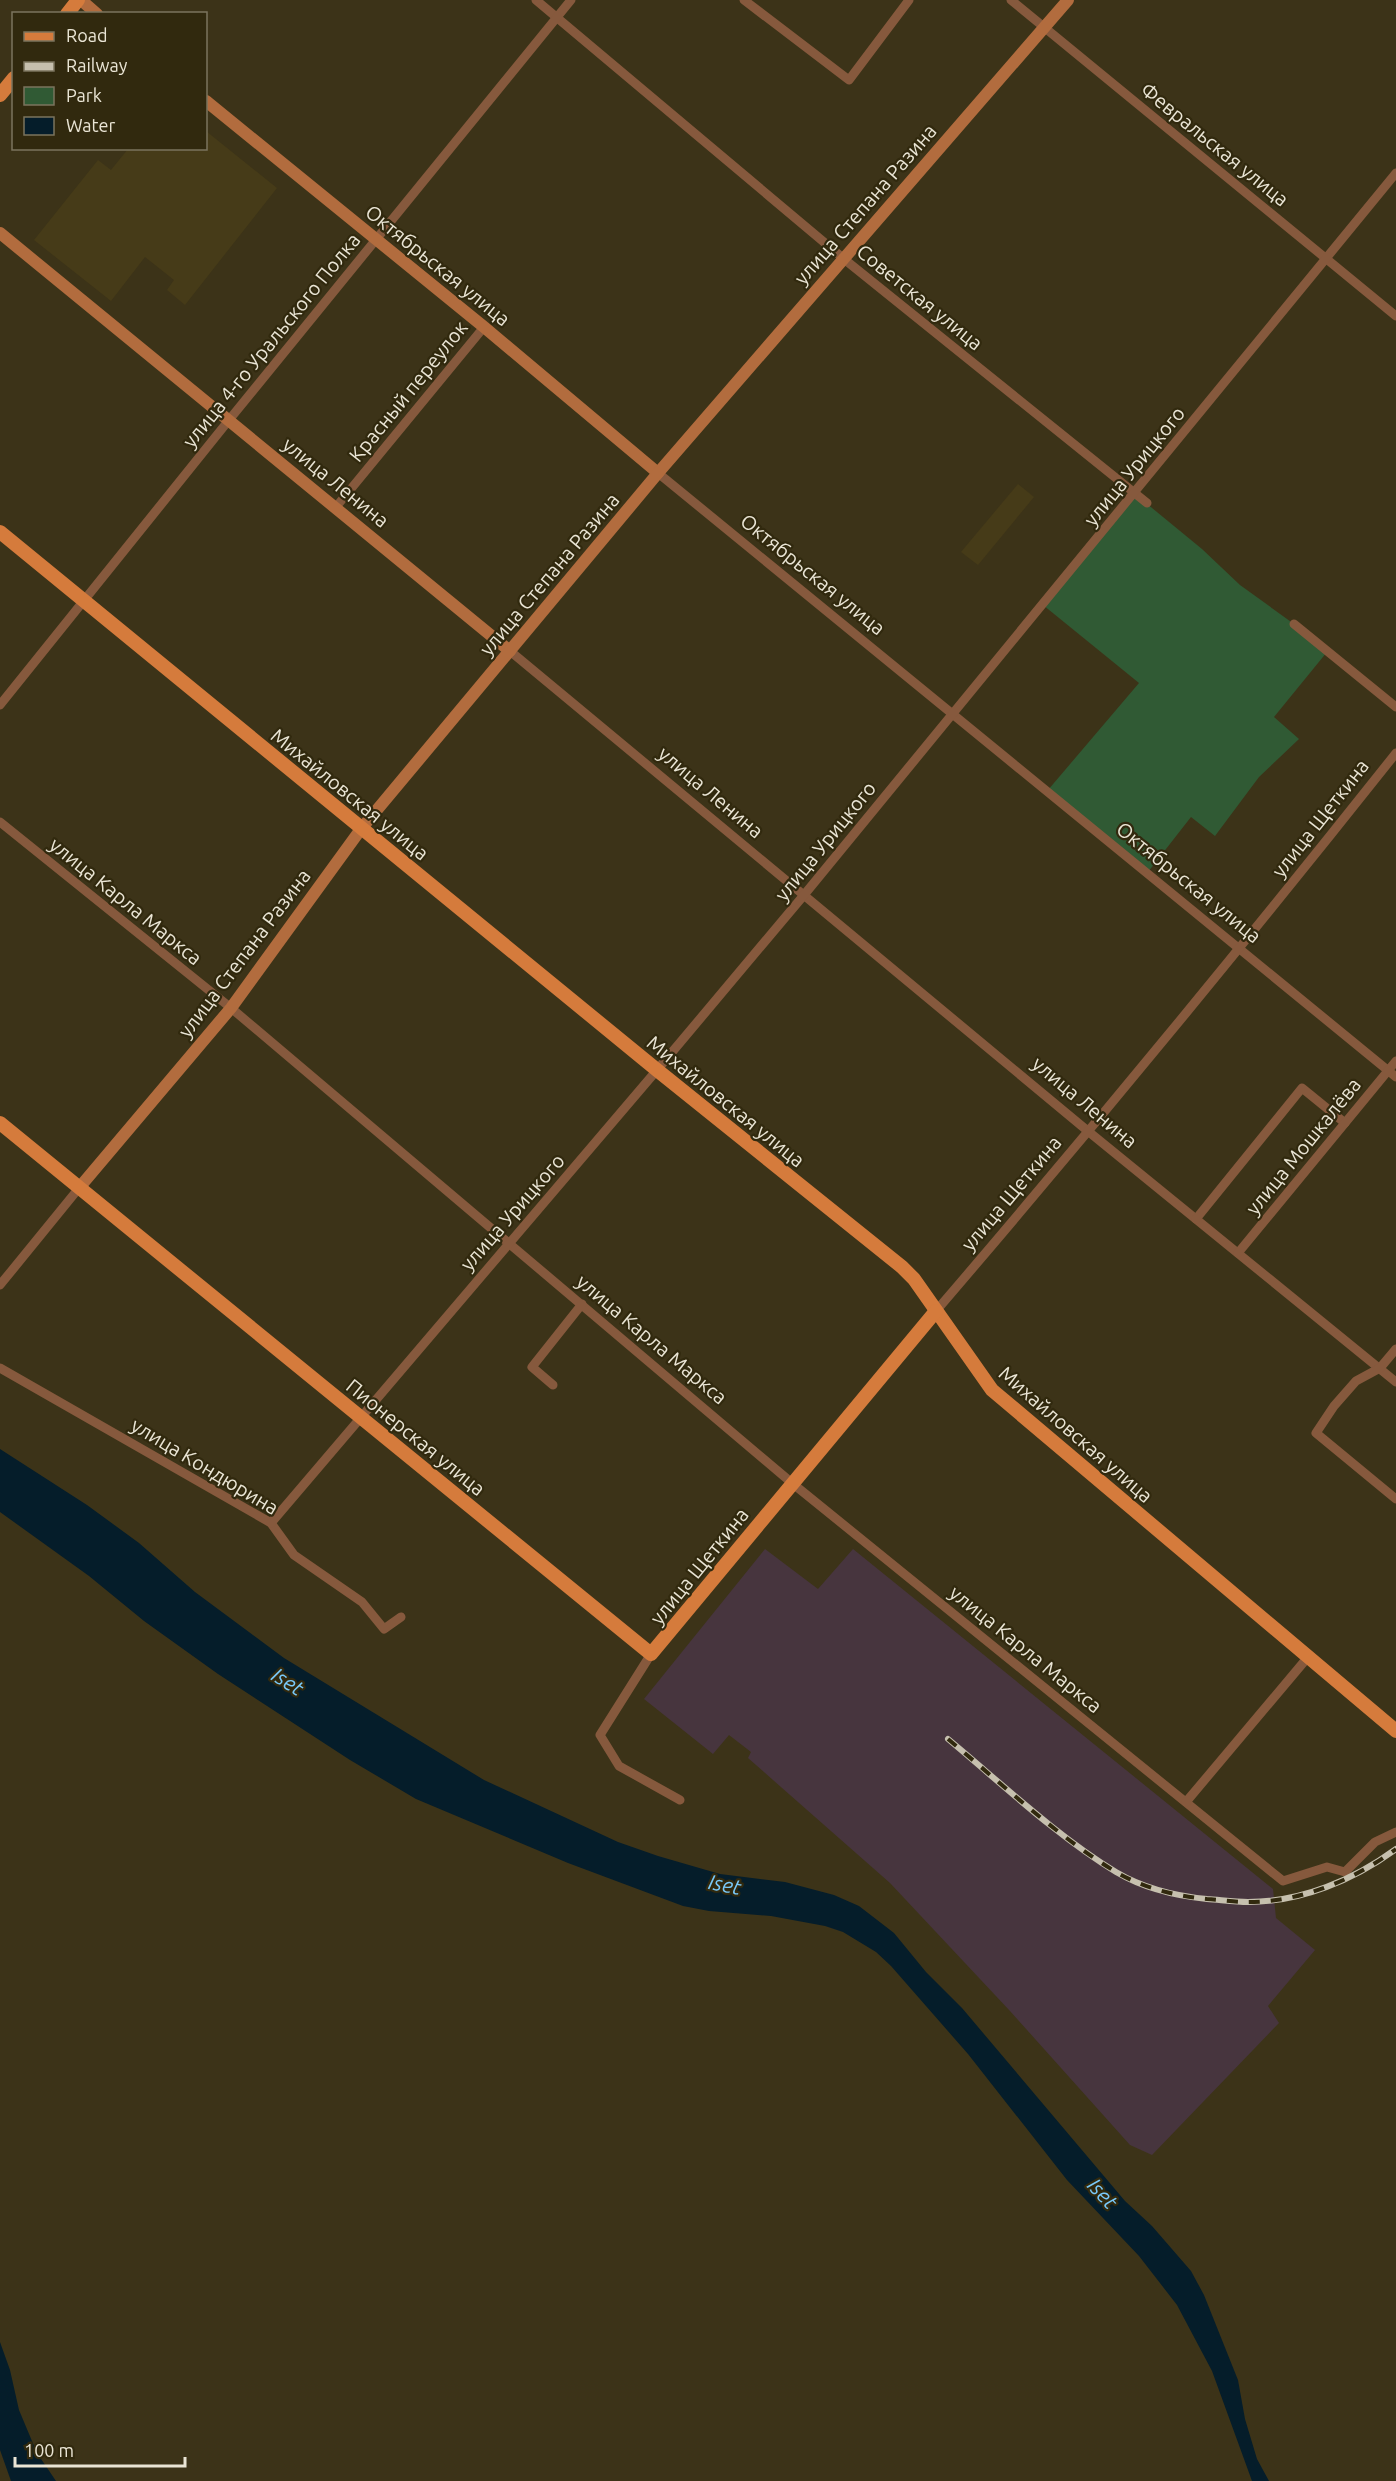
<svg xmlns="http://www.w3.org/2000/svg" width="1396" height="2481" viewBox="0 0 1396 2481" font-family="Ubuntu,sans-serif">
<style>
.built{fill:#463b18}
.industrial{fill:#47353e}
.green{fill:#305a34}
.water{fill:#051d2a}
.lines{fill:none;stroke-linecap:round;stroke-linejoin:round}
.street{stroke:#86593d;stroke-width:9}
.secondary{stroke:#b26c3e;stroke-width:12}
.primary{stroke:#d57b3c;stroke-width:14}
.rail-casing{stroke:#c6c0ae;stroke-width:6}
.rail{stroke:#31290e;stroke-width:4;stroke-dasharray:11;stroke-linecap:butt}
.labels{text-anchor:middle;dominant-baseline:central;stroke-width:4.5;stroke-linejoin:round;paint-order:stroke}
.street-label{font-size:20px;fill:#eae5d5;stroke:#31290e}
.water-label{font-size:21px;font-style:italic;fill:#79c9f9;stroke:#31290e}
</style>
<rect width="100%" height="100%" fill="#3c3318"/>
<g class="built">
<polygon points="206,131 277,188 185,305 167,290 174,280 145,257 111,301 34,240 98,160 111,170 128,149 206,148"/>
<polygon points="1018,484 1034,497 978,565 961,552"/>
</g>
<polygon class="industrial" points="765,1549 818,1589 853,1549 1273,1889 1276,1918 1315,1950 1268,2006 1279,2023 1152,2155 1130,2145 1010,2011 890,1883 748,1758 751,1752 729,1735 713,1754 644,1699"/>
<polygon class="green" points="1135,494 1202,549 1240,585 1294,624 1327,652 1274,717 1299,739 1259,777 1215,836 1191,817 1148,872 1048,790 1139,683 1043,605"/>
<g class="water">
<polygon points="0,1449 87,1505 139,1543 195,1592 284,1658 484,1780 618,1842 658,1856 720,1874 785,1882 834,1895 859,1906 894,1933 926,1972 962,2008 1125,2201 1152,2226 1191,2271 1204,2295 1238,2380 1245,2419 1257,2459 1269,2481 1252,2481 1212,2371 1177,2305 1139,2256 1067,2180 968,2054 891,1966 876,1952 843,1932 825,1926 771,1916 709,1911 683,1906 568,1863 416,1799 350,1760 218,1674 144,1621 89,1576 0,1512"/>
<polygon points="0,2342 10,2370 19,2410 37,2453 56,2481 11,2481 0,2450"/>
</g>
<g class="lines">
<g class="street">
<polyline points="536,0 844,259 1147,503"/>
<polyline points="744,0 849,80 909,0"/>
<polyline points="1011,0 1396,316"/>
<polyline points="658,473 1396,1077"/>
<polyline points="336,507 484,327"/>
<polyline points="1294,624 1396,707"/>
<polyline points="510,651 1089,1132 1396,1382"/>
<polyline points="0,705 229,420 571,0"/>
<polyline points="0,822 231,1008 792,1483 1283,1881 1327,1867 1345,1872 1375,1842 1396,1832"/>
<polyline points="1196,1219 1302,1088 1345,1123"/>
<polyline points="1238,1253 1396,1061"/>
<polyline points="0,1285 79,1188"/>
<path d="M936 1311C1093 1128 1246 942 1396 753"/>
<polyline points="1396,1349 1380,1368 1356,1381 1334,1406 1316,1433 1396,1499"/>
<polyline points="0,1368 271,1523 294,1555 362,1602 384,1629 401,1617"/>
<polyline points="553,1385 532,1367 582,1304"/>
<polyline points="271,1523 657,1070 804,895 1396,173"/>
<polyline points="651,1654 600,1735 619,1766 680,1800"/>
<polyline points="1186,1802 1308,1657"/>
</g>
<g class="secondary">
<polyline points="81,0 97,14"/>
<polyline points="206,101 484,327 658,473"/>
<polyline points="0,233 510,651"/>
<polyline points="79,1188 231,1008 361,829 658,473 1068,0"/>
</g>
<g class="primary">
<polyline points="67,14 78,0"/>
<polyline points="0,95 14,78"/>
<polyline points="0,532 657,1070 902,1267 914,1279 992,1390 1396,1731"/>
<polyline points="0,1123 651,1654 936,1311"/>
</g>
<g class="rail-casing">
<path id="rail" d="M948 1739C1001 1783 1058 1837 1116 1872 1143 1888 1176 1896 1207 1899 1221 1900 1235 1902 1248 1902 1301 1902 1354 1880 1396 1849"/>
</g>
<use href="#rail" class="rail"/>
</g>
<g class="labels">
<g class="street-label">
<text transform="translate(1215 144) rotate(39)">Февральская улица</text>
<text transform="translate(865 204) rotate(-49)">улица Степана Разина</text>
<text transform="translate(438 265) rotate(39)">Октябрьская улица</text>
<text transform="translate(920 297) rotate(39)">Советская улица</text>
<text transform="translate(271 340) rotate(-51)">улица 4-го Уральского Полка</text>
<text transform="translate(408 391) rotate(-51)">Красный переулок</text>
<text transform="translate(1134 466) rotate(-51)">улица Урицкого</text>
<text transform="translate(336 482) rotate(39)">улица Ленина</text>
<text transform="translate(549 574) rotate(-50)">улица Степана Разина</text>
<text transform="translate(813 574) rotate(39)">Октябрьская улица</text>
<text transform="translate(711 792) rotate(40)">улица Ленина</text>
<text transform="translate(350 794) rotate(39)">Михайловская улица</text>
<text transform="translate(1320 818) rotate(-52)">улица Щеткина</text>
<text transform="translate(825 841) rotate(-51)">улица Урицкого</text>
<text transform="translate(1189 882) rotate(39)">Октябрьская улица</text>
<text transform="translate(126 901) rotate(39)">улица Карла Маркса</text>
<text transform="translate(244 953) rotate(-53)">улица Степана Разина</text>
<text transform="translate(726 1101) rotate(39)">Михайловская улица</text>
<text transform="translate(1085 1102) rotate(40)">улица Ленина</text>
<text transform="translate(1303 1146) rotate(-51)">улица Мошкалёва</text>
<text transform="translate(1011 1193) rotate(-50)">улица Щеткина</text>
<text transform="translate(512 1212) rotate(-49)">улица Урицкого</text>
<text transform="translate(652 1339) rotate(40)">улица Карла Маркса</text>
<text transform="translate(1076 1434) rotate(41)">Михайловская улица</text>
<text transform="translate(416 1437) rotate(39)">Пионерская улица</text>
<text transform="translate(205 1466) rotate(31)">улица Кондюрина</text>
<text transform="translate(699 1566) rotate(-51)">улица Щеткина</text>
<text transform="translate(1026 1649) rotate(39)">улица Карла Маркса</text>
</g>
<g class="water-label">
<text transform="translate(288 1681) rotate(32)">Iset</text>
<text transform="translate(725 1884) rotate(11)">Iset</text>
<text transform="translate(1103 2193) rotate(47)">Iset</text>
</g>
</g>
<rect x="12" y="12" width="195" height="138" fill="#31290e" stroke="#7b745e" stroke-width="1.5"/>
<rect x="24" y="32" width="30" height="9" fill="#d57b3c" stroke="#7b745e" stroke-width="1.5"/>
<text x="66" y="42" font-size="18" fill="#eae5d5">Road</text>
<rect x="24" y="62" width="30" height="9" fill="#c6c0ae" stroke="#7b745e" stroke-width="1.5"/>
<text x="66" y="72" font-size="18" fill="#eae5d5">Railway</text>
<rect x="24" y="87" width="30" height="18" fill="#305a34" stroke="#7b745e" stroke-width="1.5"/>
<text x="66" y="102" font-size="18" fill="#eae5d5">Park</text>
<rect x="24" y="117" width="30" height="18" fill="#051d2a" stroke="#7b745e" stroke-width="1.5"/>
<text x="66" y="132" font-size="18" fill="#eae5d5">Water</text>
<path d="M15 2457v9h170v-9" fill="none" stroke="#eae5d5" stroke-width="3"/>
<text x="24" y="2457" font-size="18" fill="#eae5d5" stroke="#31290e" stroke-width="4.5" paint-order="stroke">100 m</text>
</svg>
